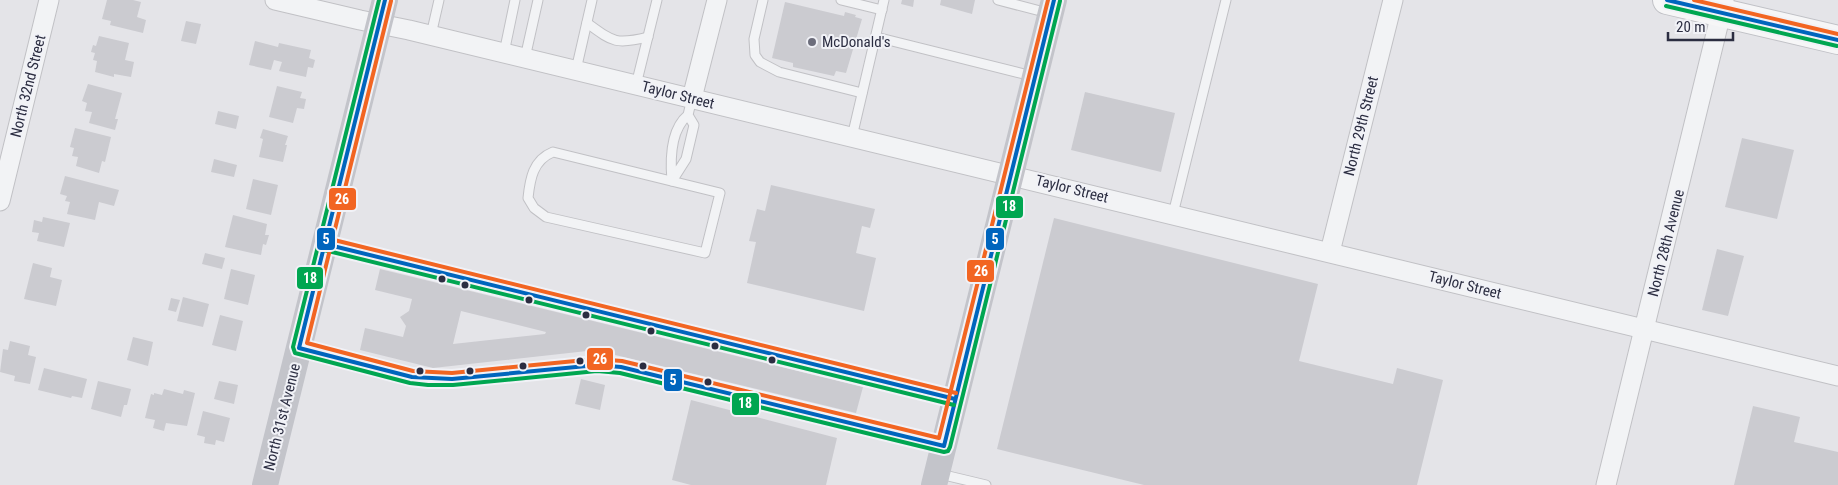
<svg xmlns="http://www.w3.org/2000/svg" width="1838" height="485" viewBox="0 0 1838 485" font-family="'Roboto Condensed',sans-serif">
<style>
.building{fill:#cbcbd0;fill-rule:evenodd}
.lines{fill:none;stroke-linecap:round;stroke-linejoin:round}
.lane-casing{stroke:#c1c1c5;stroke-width:11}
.street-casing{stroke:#c1c1c5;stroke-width:21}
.primary-casing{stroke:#c0c1c6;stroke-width:30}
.lane{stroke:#f2f3f5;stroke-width:9}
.street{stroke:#f2f3f5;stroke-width:19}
.secondary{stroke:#c3c4ca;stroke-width:26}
.primary{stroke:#f6f6f7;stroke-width:28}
.bus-1-casing{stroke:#f1f2f7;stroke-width:8}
.bus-2-casing{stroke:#f1f2f7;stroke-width:8}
.bus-3-casing{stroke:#f1f2f7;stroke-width:8}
.bus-1{stroke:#0065bd;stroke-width:4}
.bus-2{stroke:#00a651;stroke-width:4}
.bus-3{stroke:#f26522;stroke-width:4}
.poi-dot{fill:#6c6d7b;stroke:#f1f2f7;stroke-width:2}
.bus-dot{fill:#2b2d41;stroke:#f1f2f7;stroke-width:2}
.labels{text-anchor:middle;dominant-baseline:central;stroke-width:4;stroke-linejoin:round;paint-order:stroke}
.poi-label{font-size:15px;fill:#2b2d41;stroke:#f1f2f7;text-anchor:start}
.street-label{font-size:15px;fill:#2b2d41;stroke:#f1f2f7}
.line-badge{stroke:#f1f2f7;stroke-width:2}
.badge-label{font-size:14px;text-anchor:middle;font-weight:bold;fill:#fff}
</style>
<rect width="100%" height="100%" fill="#e4e4e8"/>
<g class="building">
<polygon points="107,0 133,0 141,2 137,17 146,20 143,33 110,25 111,21 102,19"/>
<polygon points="902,0 914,0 913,7 901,4"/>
<polygon points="941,0 975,0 972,14 940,5"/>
<polygon points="785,2 844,16 845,12 856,15 855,17 862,19 846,73 836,71 834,76 793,67 793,63 772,58"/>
<polygon points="186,21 201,24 196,44 181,41"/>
<polygon points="99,36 129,43 125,60 134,62 131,77 114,74 114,77 95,72 97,61 93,60 95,53 91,52 93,45 96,46"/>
<polygon points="255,41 278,47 279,43 311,50 309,58 315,60 313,68 308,67 306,77 279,71 282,62 274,60 271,70 249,65"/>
<polygon points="88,84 122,93 115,119 118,119 115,130 89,123 92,112 85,111 87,103 82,101"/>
<polygon points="277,86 302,92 300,98 306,99 304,109 297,108 293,123 269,117"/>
<polygon points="1085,92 1175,113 1161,172 1071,150"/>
<polygon points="218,111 239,116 236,129 215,124"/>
<polygon points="75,128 111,137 105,162 102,161 99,173 76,166 78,157 72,156 74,148 70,147"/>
<polygon points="263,129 288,136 285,145 287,145 283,162 259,157 263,139 260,138"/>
<polygon points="1742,138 1794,150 1777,219 1725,207"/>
<polygon points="214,159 237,165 234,177 211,172"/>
<polygon points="65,176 119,190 114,206 99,202 95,220 67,214 70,202 65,201 67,196 60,194"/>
<polygon points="253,179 278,185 271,215 246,209"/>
<polygon points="771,185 875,209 870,228 862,226 856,253 876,258 864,311 747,283 756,242 749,241 757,209 765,211"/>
<polygon points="233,215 267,224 265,235 269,235 266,245 263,244 261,255 225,247"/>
<polygon points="43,217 70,223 64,247 37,241 39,233 32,232 34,220 42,222"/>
<polygon points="1054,218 1318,284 1299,361 1393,384 1397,368 1443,380 1417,485 1144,485 997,449"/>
<polygon points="1717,249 1744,256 1728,316 1702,310"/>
<polygon points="205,253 225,258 222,269 202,264"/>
<polygon points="33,263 52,268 50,277 62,280 56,306 24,299"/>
<polygon points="231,269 255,275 248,305 224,299"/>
<path d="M380 269 863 387 856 413 603 352 587 351 433 368 360 350 365 328 403 337 406 326 400 317 409 311 412 299 375 290ZM461 311 546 332 545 334 453 344Z"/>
<polygon points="183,297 209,304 203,327 177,321"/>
<polygon points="171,298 180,300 176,312 168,310"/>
<polygon points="220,315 243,321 236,351 212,345"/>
<polygon points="133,337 153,342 148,366 127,360"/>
<polygon points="10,341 30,346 28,355 36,357 30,384 14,381 15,376 0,372 3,349 8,350"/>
<polygon points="44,368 87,379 82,398 72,396 71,398 38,390"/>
<polygon points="581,379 605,385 600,410 575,404"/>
<polygon points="98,381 131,389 127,405 124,405 121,417 91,409"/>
<polygon points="219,381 238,385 234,404 214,399"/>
<polygon points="164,389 183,394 184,390 195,393 187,426 166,423 164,431 153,428 155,420 145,418 151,394 154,395 154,393 162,395"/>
<polygon points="691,400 837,438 826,485 691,485 672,480"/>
<polygon points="1753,406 1800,417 1794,442 1838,452 1838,485 1734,485"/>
<polygon points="203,411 230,418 224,442 216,440 215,445 204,443 205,437 197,435"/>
</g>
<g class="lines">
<g class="lane-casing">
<g id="lane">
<polyline points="763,0 754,39 755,55 760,62 779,72 862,93"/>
<polyline points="841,0 882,10"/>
<polyline points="998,0 1048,13"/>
<path d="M587 23C613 42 616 45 648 37"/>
<polyline points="431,35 439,0"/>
<polyline points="876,37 1032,76"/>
<polyline points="504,53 515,0"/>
<polyline points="525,58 538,0"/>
<polyline points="576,70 592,0"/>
<polyline points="636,85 657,0"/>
<path d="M688 115C670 130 670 159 672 181L686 159 694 125 688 115 692 98"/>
<polyline points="852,137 884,0"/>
<path d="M553 152 720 193 705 253 546 217 534 208 528 198C530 179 533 160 553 152Z"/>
<polyline points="1173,214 1226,0"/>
<polyline points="328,244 954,398"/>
<polyline points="300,348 412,377 428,379 452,379 597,365 621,367 941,445"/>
<polyline points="940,474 986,485"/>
</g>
</g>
<g class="street-casing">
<g id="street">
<polyline points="275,0 360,20 409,30 1838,376"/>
<polyline points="692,98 717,0"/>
<polyline points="0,201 49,0"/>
<polyline points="1330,252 1393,0"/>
<polyline points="1606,485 1724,1"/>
</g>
</g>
<g class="primary-casing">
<polyline id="primary" points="1667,0 1838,40"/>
</g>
<use href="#lane" class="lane"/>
<use href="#street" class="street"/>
<g class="secondary">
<polyline points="265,485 385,0"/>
<polyline points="934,485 1054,0"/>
</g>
<use href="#primary" class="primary"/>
<g class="bus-1-casing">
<g id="bus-1">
<polyline points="385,0 299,348 412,377 452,379 597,365 621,367 944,446 1054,0"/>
<polyline points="1667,0 1838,40"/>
<polyline points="325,244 955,399"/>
</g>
</g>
<g class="bus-2-casing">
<g id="bus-2">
<polyline points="379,0 293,347 295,353 410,383 428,385 453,385 597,371 620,373 944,452 948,451 950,447 1060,1"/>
<polyline points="1666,6 1837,46"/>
<polyline points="324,250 954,405"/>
</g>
</g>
<g class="bus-3-casing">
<g id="bus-3">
<polyline points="1694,0 1838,34"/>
<polyline points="391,1 307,343 413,371 452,373 596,359 622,361 939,438 1048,0"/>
<polyline points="326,238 956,393"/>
</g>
</g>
<use href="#bus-1" class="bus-1"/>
<use href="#bus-2" class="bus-2"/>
<use href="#bus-3" class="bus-3"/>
</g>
<circle class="poi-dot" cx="812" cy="42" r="5"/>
<g class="bus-dot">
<circle cx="442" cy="279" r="4.5"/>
<circle cx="465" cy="285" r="4.5"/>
<circle cx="529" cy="300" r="4.5"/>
<circle cx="586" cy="315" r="4.5"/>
<circle cx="651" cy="331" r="4.5"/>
<circle cx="715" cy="346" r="4.5"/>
<circle cx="772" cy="360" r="4.5"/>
<circle cx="580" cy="361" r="4.5"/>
<circle cx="523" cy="366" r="4.5"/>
<circle cx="643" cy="366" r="4.5"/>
<circle cx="420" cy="371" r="4.5"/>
<circle cx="470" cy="371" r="4.5"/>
<circle cx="708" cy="382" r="4.5"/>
</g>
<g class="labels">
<g class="poi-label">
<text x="822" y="42">McDonald's</text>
</g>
<g class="street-label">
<text transform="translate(28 86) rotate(-76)">North 32nd Street</text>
<text transform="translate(678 95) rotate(14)">Taylor Street</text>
<text transform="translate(1361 126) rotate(-76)">North 29th Street</text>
<text transform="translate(1072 189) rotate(14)">Taylor Street</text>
<text transform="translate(1666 243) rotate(-76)">North 28th Avenue</text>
<text transform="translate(1465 285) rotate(14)">Taylor Street</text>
<text transform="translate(282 417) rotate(-76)">North 31st Avenue</text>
</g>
</g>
<g class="line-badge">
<rect x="328" y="187" width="29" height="24" rx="5" fill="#f26522"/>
<rect x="995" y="195" width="29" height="24" rx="5" fill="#00a651"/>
<rect x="316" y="227" width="20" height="24" rx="5" fill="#0065bd"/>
<rect x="985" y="227" width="20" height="24" rx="5" fill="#0065bd"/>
<rect x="966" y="259" width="29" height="24" rx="5" fill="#f26522"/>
<rect x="296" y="266" width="28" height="24" rx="5" fill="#00a651"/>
<rect x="586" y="347" width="28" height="24" rx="5" fill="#f26522"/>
<rect x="663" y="368" width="20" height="24" rx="5" fill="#0065bd"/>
<rect x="731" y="392" width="29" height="24" rx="5" fill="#00a651"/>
</g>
<g class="badge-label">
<text x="342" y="204">26</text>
<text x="1009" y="211">18</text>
<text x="326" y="244">5</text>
<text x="995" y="244">5</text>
<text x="981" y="276">26</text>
<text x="310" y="283">18</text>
<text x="600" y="364">26</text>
<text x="673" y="385">5</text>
<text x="745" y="408">18</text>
</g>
<path d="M1668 32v8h65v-8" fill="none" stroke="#2b2d41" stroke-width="2.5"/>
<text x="1676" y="32" font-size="15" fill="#2b2d41" stroke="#f1f2f7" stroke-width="4" paint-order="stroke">20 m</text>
</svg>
